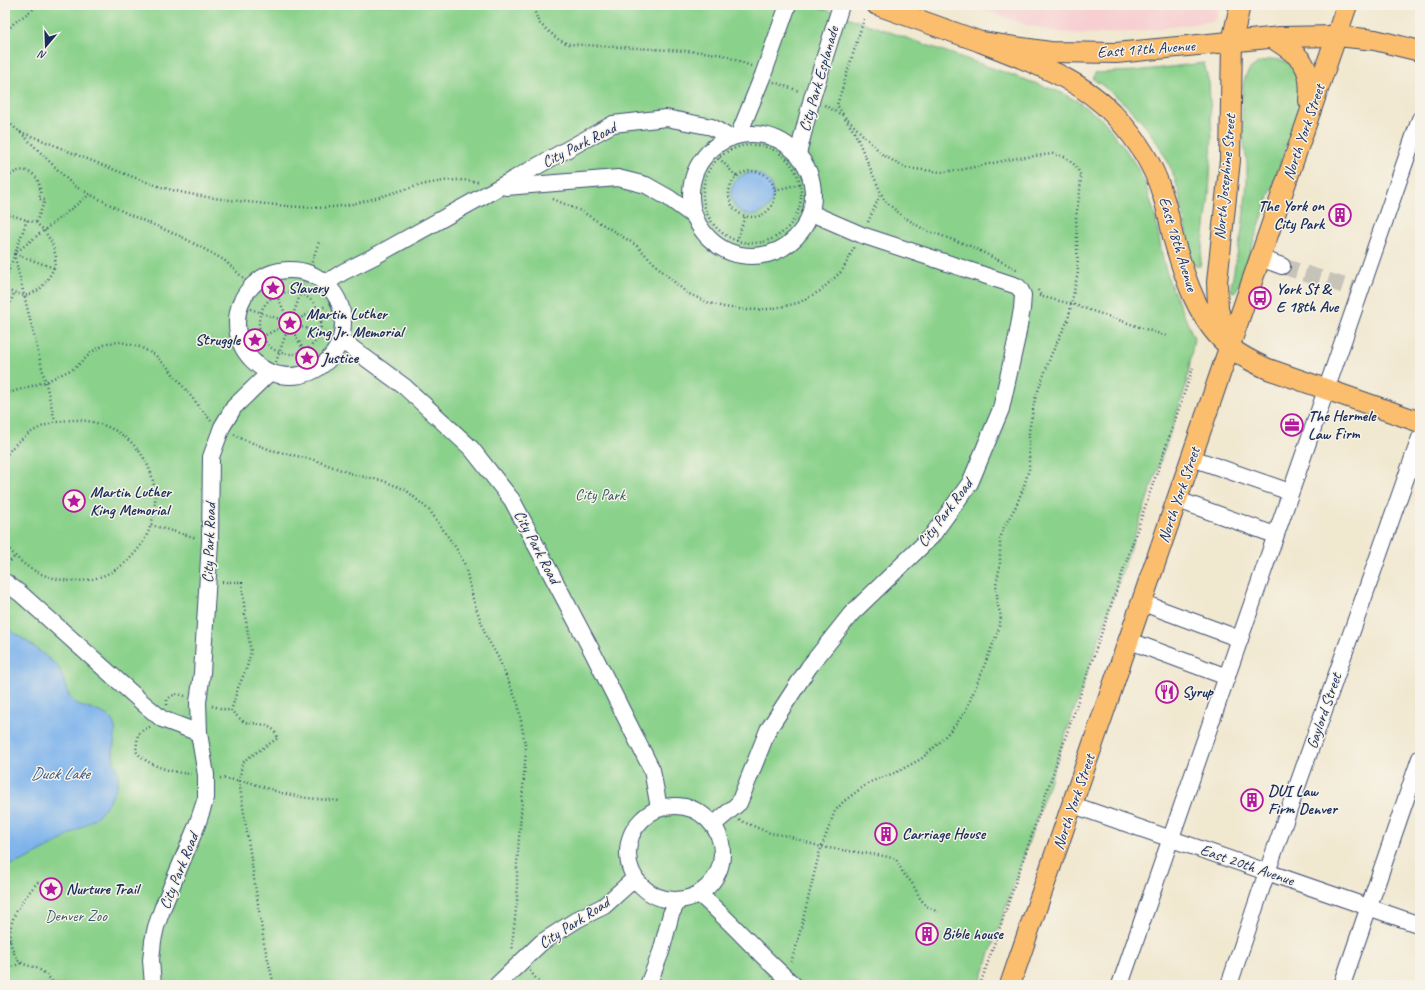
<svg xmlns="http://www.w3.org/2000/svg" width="1425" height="990" viewBox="0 0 1425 990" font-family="Caveat,sans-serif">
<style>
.built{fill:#f7cfd2}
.green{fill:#8ad18b;stroke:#528074}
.water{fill:#7db3ec;stroke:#4c71a5}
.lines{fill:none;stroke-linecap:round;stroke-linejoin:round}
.minor-tunnel{stroke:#c6c3b9;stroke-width:16;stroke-dasharray:16 8;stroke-linecap:butt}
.minor-casing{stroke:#3b4b6f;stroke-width:18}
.major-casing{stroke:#3b4b6f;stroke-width:22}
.path{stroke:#3b4b6f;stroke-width:2.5;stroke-dasharray:1 3;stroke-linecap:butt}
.minor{stroke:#fff;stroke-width:16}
.major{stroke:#fabe6e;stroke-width:20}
.labels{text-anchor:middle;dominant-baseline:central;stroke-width:3;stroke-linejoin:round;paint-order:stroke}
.street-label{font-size:16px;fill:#1b2f5e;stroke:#f7f3e8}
.poi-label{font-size:16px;font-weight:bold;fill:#1b2f5e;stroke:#f7f3e8;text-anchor:start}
.park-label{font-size:16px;fill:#375869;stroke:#f7f3e8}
.water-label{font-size:17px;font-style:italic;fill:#385789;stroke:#f7f3e8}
</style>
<rect width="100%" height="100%" fill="#f7f3e8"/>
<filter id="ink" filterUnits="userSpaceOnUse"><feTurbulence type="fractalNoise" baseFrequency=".025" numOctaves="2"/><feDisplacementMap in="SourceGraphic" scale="8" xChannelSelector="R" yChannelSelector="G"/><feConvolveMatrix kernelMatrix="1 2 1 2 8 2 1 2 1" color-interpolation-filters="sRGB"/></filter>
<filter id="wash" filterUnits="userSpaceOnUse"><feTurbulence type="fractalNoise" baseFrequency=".012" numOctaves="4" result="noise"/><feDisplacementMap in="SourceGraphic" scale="16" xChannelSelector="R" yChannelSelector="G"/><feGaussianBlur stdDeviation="0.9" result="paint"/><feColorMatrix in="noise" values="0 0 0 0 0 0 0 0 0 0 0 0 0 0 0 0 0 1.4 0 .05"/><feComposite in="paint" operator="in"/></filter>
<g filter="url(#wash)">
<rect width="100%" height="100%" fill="#f1e8d0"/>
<polygon class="built" points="971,5 1220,5 1215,21 1133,32 1084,34 1058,32 1027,25"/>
<g class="green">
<polygon points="5,5 813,5 1060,92 1077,101 1104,121 1125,149 1137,167 1145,184 1155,215 1163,260 1169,281 1194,338 1186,387 979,985 5,985"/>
<path d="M1270 59C1279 59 1294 62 1299 71 1301 76 1301 94 1302 100L1241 279 1236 291 1234 292 1231 291V286L1242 230 1247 183V164L1243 136 1242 116 1243 84 1246 75 1250 69 1258 63Z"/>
<path d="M1204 63 1209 83 1212 137 1209 195 1200 266H1194L1191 258C1186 238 1185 218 1180 198 1170 148 1134 106 1093 79L1095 73 1136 71Z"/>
</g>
<g class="water">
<circle cx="752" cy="194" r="21"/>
<path d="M5 627C15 632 51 659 58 667 65 677 64 691 72 700 82 711 100 708 110 718 120 730 113 741 113 753 113 764 121 774 117 785 114 793 109 803 104 809 98 817 88 823 80 828 56 844 33 858 5 867Z"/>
</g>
</g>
<g filter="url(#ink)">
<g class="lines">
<polyline class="minor-tunnel" points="1282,266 1354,289"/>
<g class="minor-casing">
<g id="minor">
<circle cx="752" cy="195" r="61"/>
<polyline points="739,134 763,75 788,5"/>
<polyline points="798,154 812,98 841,5"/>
<polyline points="506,187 618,178 646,185 669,198 695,217"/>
<polyline points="1260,258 1282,266"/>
<circle cx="290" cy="323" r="53"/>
<polyline points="326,283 343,272 375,256 613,124 666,118 712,127 730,138"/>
<polyline points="341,340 405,387 471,448 512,500 593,653 652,770 659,808"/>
<polyline points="1192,458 1290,492"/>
<polyline points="1178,500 1275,535"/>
<polyline points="5,582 21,594 144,704 162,719 199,733"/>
<polyline points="1143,603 1240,639"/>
<polyline points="1130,641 1227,677"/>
<polyline points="1073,805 1420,925"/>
<circle cx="675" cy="853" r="47"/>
<polyline points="713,825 739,803 768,730 809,667 851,614 931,537 970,483 1001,409 1017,337 1022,309 1023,295 1020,289 1017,286 862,235 811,213"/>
<path d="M699 894C732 922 760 956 794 985"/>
<polyline points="153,985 151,960 153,941 156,927 163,907 197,825 206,798 206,775 199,733 198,702 202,673 210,542 211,457 222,427 234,407 269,373"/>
<polyline points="497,985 542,942 578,919 604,906 634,879"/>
<polyline points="648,985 661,952 671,914 678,901"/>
<polyline points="1120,985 1420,119"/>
<polyline points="1229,985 1267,872 1420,438"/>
<polyline points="1342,985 1420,758"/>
</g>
</g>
<g class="major-casing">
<g id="major">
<polyline points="877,5 981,42 1050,52 1116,53 1280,37 1337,36 1375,40 1420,51"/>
<path d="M1272 38C1301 56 1313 65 1309 101"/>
<path d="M981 42C1028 61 1081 78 1115 116 1136 138 1153 164 1162 193 1167 207 1170 222 1173 237 1184 276 1198 322 1231 348 1242 357 1255 363 1268 369L1420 422"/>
<polyline points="1227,340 1218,309 1217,282 1230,160 1232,42 1240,5"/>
<polyline points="1010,985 1347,5"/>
</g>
</g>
<g class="path">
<polyline points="532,5 539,23 559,40 568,44 703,52 723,55 751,66"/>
<polyline points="5,33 14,23 39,5"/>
<polyline points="774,82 799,91"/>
<polyline points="843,114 837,105 864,19"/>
<polyline points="845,119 855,133 884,200 901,215 923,229 970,246 1018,270"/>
<polyline points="5,120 20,132 74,186 128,214 182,237 224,260 252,286"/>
<path d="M20 132C44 140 66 151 90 160 112 169 135 178 158 186 193 197 230 200 266 204 287 206 311 209 333 207 379 203 432 172 478 182"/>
<circle cx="752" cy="194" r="49"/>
<polyline points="719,158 737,177"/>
<circle cx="752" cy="194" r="23"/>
<path d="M5 181C21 159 46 175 39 199L45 200 36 223"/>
<polyline points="775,190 800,184"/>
<polyline points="553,199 581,211 636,245 663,272 687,293 709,303 724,307 747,310 770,309 798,303 820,291 842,271 855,246"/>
<polyline points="5,213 36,223 44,230 52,243 56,257 54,268 47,281 39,290 25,296 5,290"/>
<polyline points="868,222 881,193"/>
<polyline points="737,241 745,216"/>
<polyline points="14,254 55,421"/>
<polyline points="14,254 90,194"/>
<polyline points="15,254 54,268"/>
<polyline points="5,281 27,220"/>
<polyline points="273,288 286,315"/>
<polyline points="1038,290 1041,296"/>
<circle cx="290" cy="323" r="31"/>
<polyline points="1039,296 1072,304 1166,336"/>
<polyline points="239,305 282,320"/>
<circle cx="290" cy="323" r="9"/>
<polyline points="293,315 319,242"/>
<polyline points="5,318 14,293"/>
<polyline points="298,319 326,306"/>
<polyline points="298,326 329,336"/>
<polyline points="294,331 307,358"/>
<polyline points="255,340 282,327"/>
<polyline points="276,362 287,331"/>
<polyline points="5,394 45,382 75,368 93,351 108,343 121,342 140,347 155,355 169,369 211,421"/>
<polyline points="234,434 240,438 271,450 314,460 355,475 381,480 406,490 430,511 456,548 465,565 473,599 486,636 498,657 518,704 526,750 517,864 517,900 512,945 513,950"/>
<path d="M5 457C53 389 158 421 155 503 154 523 146 541 133 555 119 571 97 581 76 581 49 581 19 568 5 542"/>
<polyline points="151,525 197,538"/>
<polyline points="5,567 15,556"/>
<polyline points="222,582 242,582 245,615 251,652 247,667 238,688 231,711 244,722 266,725 274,730 278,738 245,760 242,765 239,781 264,943 274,985"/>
<path d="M167 705V700C173 694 177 693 185 696"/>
<polyline points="212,706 231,711"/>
<path d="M150 727 143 730 138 734 136 751C146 766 175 773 191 774"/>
<polyline points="220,778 249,782 281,793 307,798 340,801"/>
<polyline points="739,820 770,833 788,836 821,847 884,856 896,859 903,873 912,883 920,898 926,906 938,912"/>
<path d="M38 882C22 900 4 922 12 948 14 953 17 961 22 963 25 965 30 966 34 967 42 970 50 977 54 985"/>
<polyline points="5,941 10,940"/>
<polyline points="791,962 797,944 819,854 835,811 844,801 870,782 897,772 921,759 940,742 957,723 966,710 976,686 999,629 1001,616 998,606 996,584 1000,566 1000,539 1004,527 1016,506 1024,486 1029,469 1029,431 1035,399 1051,355 1068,320 1078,272 1076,217 1080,191 1081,176 1076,166 1065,157 1053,154 1017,158 960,170 941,172 906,168 883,155 844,116 824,105"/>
<polyline points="5,970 21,963"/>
<polyline points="530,971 541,985"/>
<polyline points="980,985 1193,368"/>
</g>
<use href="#minor" class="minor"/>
<use href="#major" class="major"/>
</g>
</g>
<defs>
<g id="building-ring" transform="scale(1.15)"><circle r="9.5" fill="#f7f3e8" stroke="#b5179e" stroke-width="1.5"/><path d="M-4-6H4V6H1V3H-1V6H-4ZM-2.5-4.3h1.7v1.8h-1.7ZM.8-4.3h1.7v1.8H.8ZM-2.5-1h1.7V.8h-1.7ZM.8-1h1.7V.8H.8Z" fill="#b5179e"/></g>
<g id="sight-ring" transform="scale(1.15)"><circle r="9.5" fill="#f7f3e8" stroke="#b5179e" stroke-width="1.5"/><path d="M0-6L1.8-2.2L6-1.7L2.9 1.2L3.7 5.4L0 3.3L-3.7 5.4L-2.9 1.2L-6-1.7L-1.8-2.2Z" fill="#b5179e"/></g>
<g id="bus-ring" transform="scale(1.15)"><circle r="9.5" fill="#f7f3e8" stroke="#b5179e" stroke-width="1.5"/><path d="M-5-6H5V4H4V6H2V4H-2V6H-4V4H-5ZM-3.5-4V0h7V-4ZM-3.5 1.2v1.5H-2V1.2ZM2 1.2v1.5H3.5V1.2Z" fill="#b5179e"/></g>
<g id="office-ring" transform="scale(1.15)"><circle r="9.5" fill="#f7f3e8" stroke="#b5179e" stroke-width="1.5"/><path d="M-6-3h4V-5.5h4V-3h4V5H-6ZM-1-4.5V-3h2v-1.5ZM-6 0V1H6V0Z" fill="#b5179e"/></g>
<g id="restaurant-ring" transform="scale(1.15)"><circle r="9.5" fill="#f7f3e8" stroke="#b5179e" stroke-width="1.5"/><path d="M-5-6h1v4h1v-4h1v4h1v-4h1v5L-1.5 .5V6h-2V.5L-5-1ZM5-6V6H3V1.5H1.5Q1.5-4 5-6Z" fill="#b5179e"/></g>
</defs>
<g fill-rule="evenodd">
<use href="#building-ring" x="1340" y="215"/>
<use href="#sight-ring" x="273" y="288"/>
<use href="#bus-ring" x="1260" y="298"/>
<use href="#sight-ring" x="290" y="323"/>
<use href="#sight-ring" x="255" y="340"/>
<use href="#sight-ring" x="307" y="358"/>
<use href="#office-ring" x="1292" y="425"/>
<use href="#sight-ring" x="74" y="501"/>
<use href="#restaurant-ring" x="1167" y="692"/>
<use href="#building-ring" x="1252" y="800"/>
<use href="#building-ring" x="886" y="834"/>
<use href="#sight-ring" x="51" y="889"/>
<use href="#building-ring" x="927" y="934"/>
</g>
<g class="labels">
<g class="street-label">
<text transform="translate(1146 49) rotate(-4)">East 17th Avenue</text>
<text transform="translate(819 79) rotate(-74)">City Park Esplanade</text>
<text transform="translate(1304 132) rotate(-71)">North York Street</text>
<text transform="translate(579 145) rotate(-27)">City Park Road</text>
<text transform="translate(1225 177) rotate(-85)">North Josephine Street</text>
<text transform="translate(1178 244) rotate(73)">East 18th Avenue</text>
<text transform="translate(1179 495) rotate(-71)">North York Street</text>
<text transform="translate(945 513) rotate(-53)">City Park Road</text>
<text transform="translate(209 543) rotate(-88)">City Park Road</text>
<text transform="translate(537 547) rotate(62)">City Park Road</text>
<text transform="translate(1324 711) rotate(-71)">Gaylord Street</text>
<text transform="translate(1074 802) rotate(-71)">North York Street</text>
<text transform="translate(1247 865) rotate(19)">East 20th Avenue</text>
<text transform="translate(179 871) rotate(-68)">City Park Road</text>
<text transform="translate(574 923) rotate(-33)">City Park Road</text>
</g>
<g class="poi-label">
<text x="1324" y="206" text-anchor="end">The York on<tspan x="1324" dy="18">City Park</tspan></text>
<text x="288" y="288">Slavery</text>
<text x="1276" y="289">York St &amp;<tspan x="1276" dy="18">E 18th Ave</tspan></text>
<text x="306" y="314">Martin Luther<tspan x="306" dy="18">King Jr. Memorial</tspan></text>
<text x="240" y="340" text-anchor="end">Struggle</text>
<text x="322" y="358">Justice</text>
<text x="1308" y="416">The Hermele<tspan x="1308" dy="18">Law Firm</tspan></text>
<text x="90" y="492">Martin Luther<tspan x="90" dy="18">King Memorial</tspan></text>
<text x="1182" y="692">Syrup</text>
<text x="1268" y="791">DUI Law<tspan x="1268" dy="18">Firm Denver</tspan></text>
<text x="902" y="834">Carriage House</text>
<text x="66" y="889">Nurture Trail</text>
<text x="942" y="934">Bible house</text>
</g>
<g class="park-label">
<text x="600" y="495">City Park</text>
<text x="76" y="916">Denver Zoo</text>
</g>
<g class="water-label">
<text x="60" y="773">Duck Lake</text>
</g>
</g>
<rect width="1425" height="990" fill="none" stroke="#f7f3e8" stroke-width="20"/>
<g transform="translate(46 46) rotate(199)" stroke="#f7f3e8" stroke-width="3" paint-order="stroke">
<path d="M0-3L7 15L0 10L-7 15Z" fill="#1b2f5e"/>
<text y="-6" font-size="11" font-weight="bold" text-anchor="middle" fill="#1b2f5e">N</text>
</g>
</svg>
